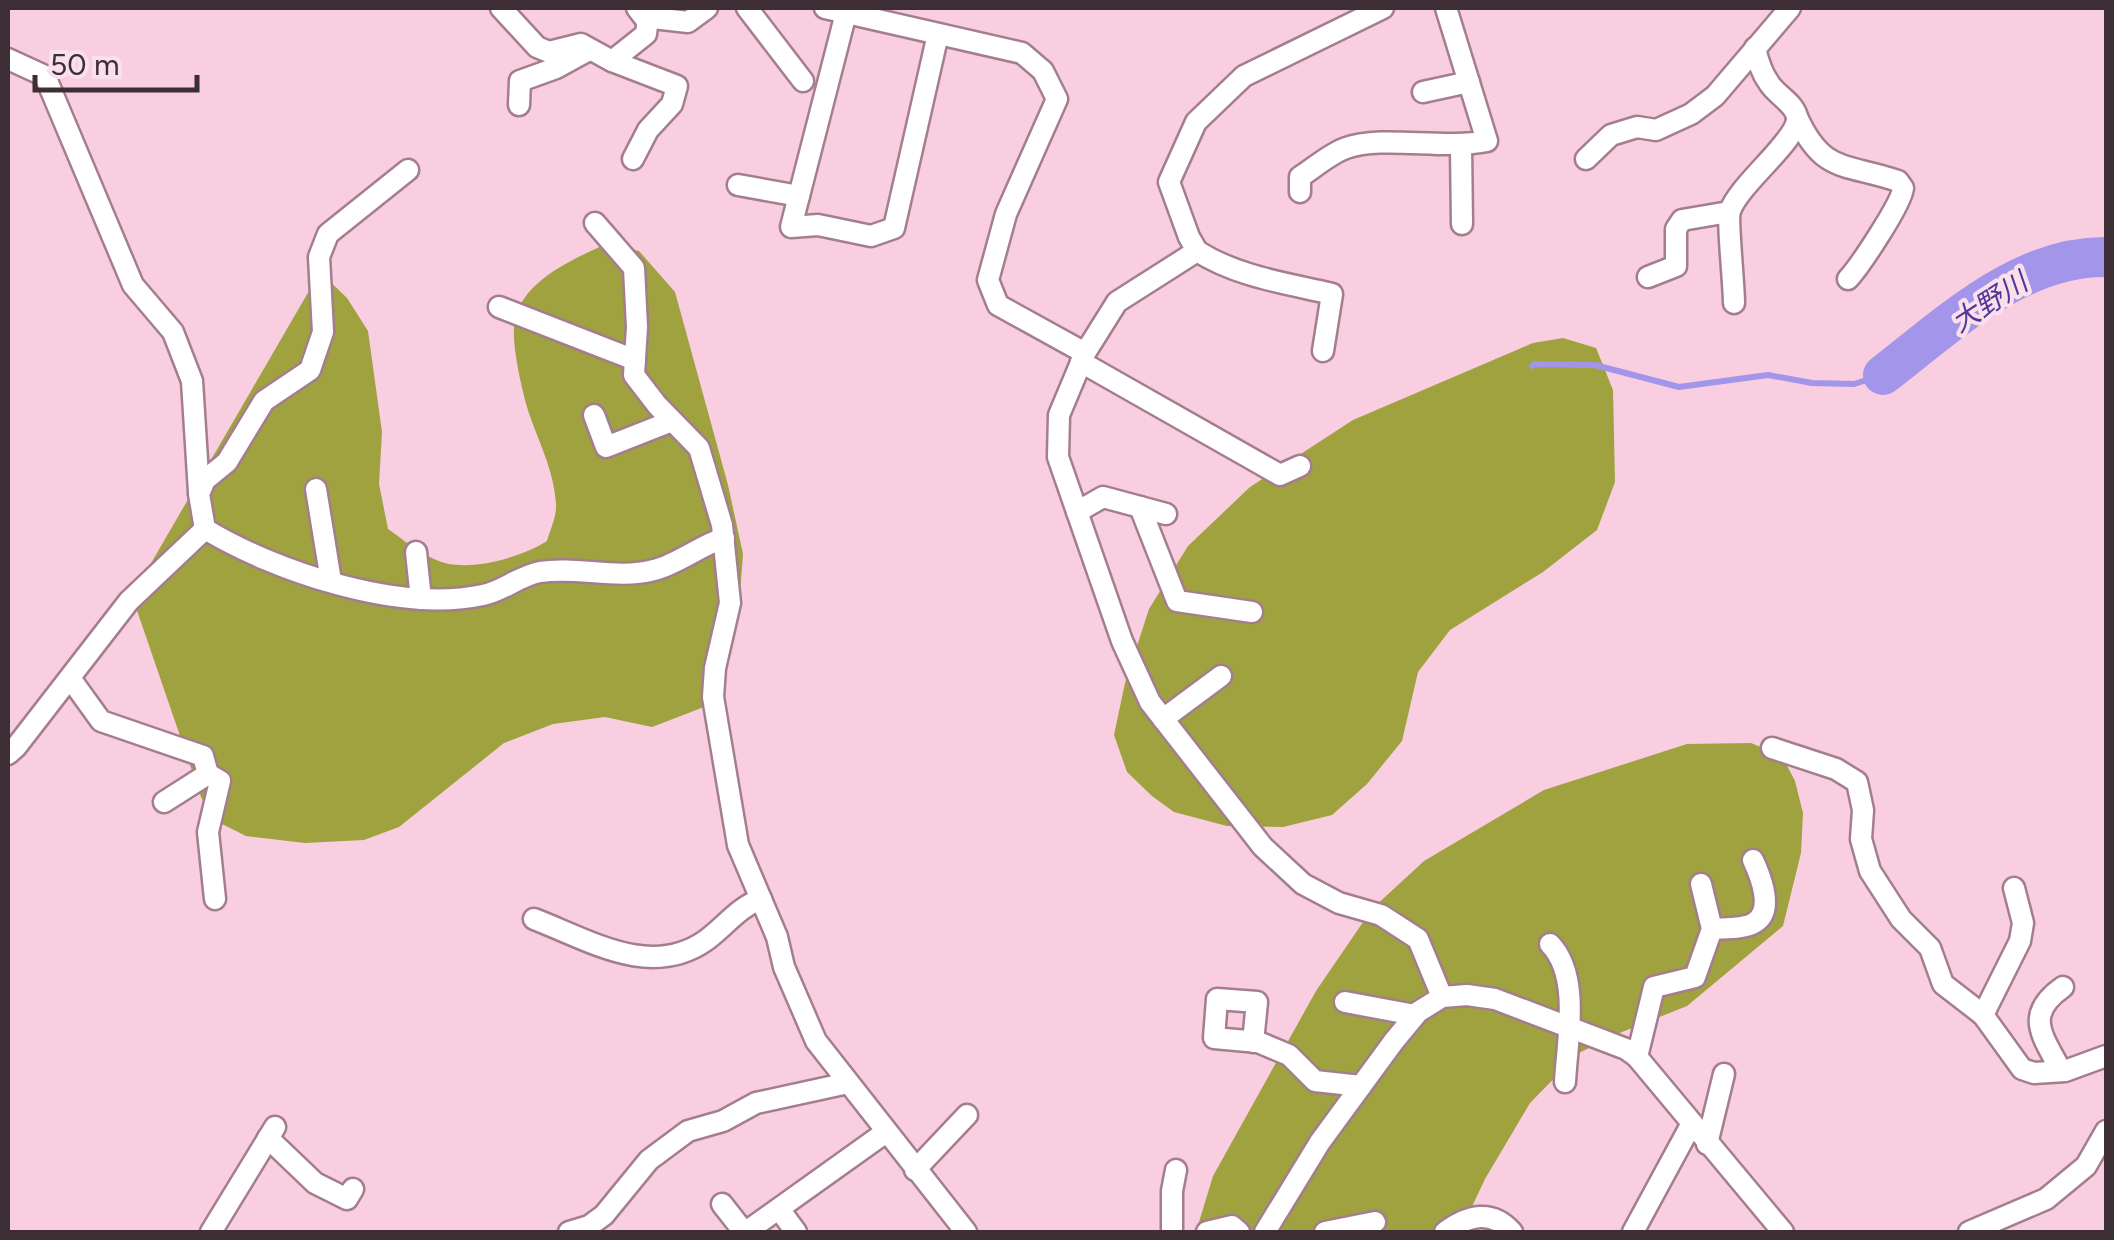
<svg xmlns="http://www.w3.org/2000/svg" width="2114" height="1240" viewBox="0 0 2114 1240" font-family="Figtree,'Noto Sans JP',sans-serif">
<style>
.forest{fill:#9fa23e}
.lines{fill:none;stroke-linecap:round;stroke-linejoin:round}
.stream{stroke:#a395ea;stroke-width:6}
.river{stroke:#a395ea;stroke-width:40}
.street-casing{stroke:#a47e8e;stroke-width:25}
.street{stroke:#fff;stroke-width:20}
.labels{text-anchor:middle;dominant-baseline:central;stroke-width:8;stroke-linejoin:round;paint-order:stroke}
.water-label{font-size:28px;font-style:italic;fill:#513799;stroke:#fae0eb}
</style>
<rect width="100%" height="100%" fill="#f8cee0"/>
<g class="forest">
<path d="M606 244 639 251 675 292 728 485 743 554 738 619 726 670 704 707 652 727 605 717 553 724 504 743 399 827 364 840 305 843 246 836 216 821 201 797 132 596 320 272 347 298 368 331 382 432 379 484 388 529C405 541 428 560 449 564 479 569 521 557 547 541 550 530 557 516 556 504 554 469 537 439 527 407 521 385 509 336 516 315 528 278 574 259 606 244Z"/>
<polygon points="1563,338 1596,348 1613,390 1615,482 1597,530 1543,572 1450,630 1418,672 1402,741 1367,784 1332,815 1283,827 1227,826 1174,812 1152,796 1127,772 1114,735 1125,683 1149,609 1188,546 1250,487 1353,420 1533,343"/>
<polygon points="1751,743 1782,756 1795,781 1803,813 1801,853 1783,926 1687,1006 1617,1034 1579,1053 1530,1103 1485,1179 1460,1232 1196,1232 1213,1176 1316,991 1372,909 1424,861 1544,790 1687,744"/>
</g>
<g class="lines">
<polyline class="stream" points="1532,366 1534,364 1595,365 1679,387 1768,375 1812,383 1854,384 1883,375"/>
<path class="river" d="M1883 375C1948 325 2019 256 2106 257"/>
<g class="street-casing">
<g id="street">
<polyline points="501,8 537,47 549,52 581,44 612,61"/>
<polyline points="637,8 644,17 688,22 707,8"/>
<polyline points="747,8 803,81"/>
<polyline points="825,8 1022,53 1043,71 1057,99 1006,214 988,280 998,305 1085,353"/>
<polyline points="1383,8 1244,76 1196,122 1169,182 1189,237 1197,251 1117,302 1085,353 1059,415 1058,457 1122,641 1150,702 1263,847 1303,884 1339,903 1381,915 1418,939 1442,997"/>
<polyline points="846,13 791,227 818,225 871,236 894,228 938,34"/>
<polyline points="8,59 45,76 133,285 173,332 192,381 199,492"/>
<polyline points="1423,92 1469,82"/>
<polyline points="519,105 520,81 556,68 589,50"/>
<path d="M1797 117C1823 174 1845 163 1898 181L1903 188C1902 203 1860 266 1848 279"/>
<polyline points="1461,147 1462,224"/>
<polyline points="633,159 648,130 672,104 677,86 612,61 646,34 648,17"/>
<polyline points="1586,159 1611,135 1637,127 1656,130 1691,114 1715,96 1790,8"/>
<path d="M408 170 328 234 319 257 323 332 310 370 264 401 227 462 205 480 199 494 205 529C276 572 400 613 483 595 503 591 519 576 540 572 578 566 616 580 654 570 678 564 699 546 724 538"/>
<polyline points="738,185 799,196"/>
<path d="M1300 192V177C1314 168 1331 153 1346 148 1383 135 1443 150 1487 141L1446 8"/>
<polyline points="595,223 634,268 637,327 634,375 657,405 699,448 722,525 730,603 715,668 713,697 738,845 777,937 784,967 816,1041 966,1232"/>
<path d="M1197 251C1238 277 1286 283 1332 294L1323 351"/>
<polyline points="1648,277 1676,266 1676,229 1682,220 1729,212"/>
<path d="M1734 303C1734 285 1727 220 1730 211 1739 184 1798 140 1797 118 1796 104 1776 95 1769 83 1761 72 1758 61 1755 48"/>
<polyline points="499,307 635,360"/>
<polyline points="1081,362 1280,475 1300,466"/>
<polyline points="594,415 606,447 672,421"/>
<polyline points="316,489 331,581"/>
<polyline points="1140,507 1177,601 1252,612"/>
<polyline points="1077,512 1103,497 1166,514"/>
<polyline points="416,552 421,599"/>
<polyline points="70,678 101,721 203,756 208,774 164,802"/>
<polyline points="1163,719 1221,676"/>
<polyline points="1772,748 1836,769 1857,782 1863,810 1861,839 1870,871 1901,919 1930,948 1943,984 1983,1015 2022,1069 2034,1073 2065,1071 2106,1056"/>
<polyline points="8,754 16,747 129,601 205,529"/>
<polyline points="208,774 220,781 208,832 215,899"/>
<path d="M534 919C589 940 650 979 705 941 725 927 737 908 761 899"/>
<path d="M1712 929C1724 928 1744 929 1754 923 1775 911 1760 875 1753 860"/>
<path d="M1550 944C1581 976 1567 1041 1565 1082"/>
<polyline points="1345,1002 1415,1015"/>
<polyline points="1983,1015 2020,941 2023,923 2014,888"/>
<polyline points="1253,1042 1257,1002 1217,999 1214,1038 1258,1042 1289,1055 1315,1081 1361,1086"/>
<polyline points="1637,1057 1654,987 1695,977 1712,929 1701,884"/>
<path d="M2061 1071C2043 1036 2023 1015 2063 987"/>
<polyline points="268,1138 315,1183 347,1199 353,1189"/>
<polyline points="1707,1144 1724,1074"/>
<polyline points="915,1170 967,1115"/>
<polyline points="722,1204 744,1232"/>
<polyline points="779,1209 796,1232"/>
<polyline points="211,1232 275,1127"/>
<polyline points="569,1232 589,1226 604,1215 649,1160 688,1131 723,1121 756,1103 848,1083"/>
<polyline points="746,1232 886,1132"/>
<polyline points="1172,1232 1172,1191 1176,1170"/>
<polyline points="1207,1232 1232,1226 1239,1232"/>
<polyline points="1265,1232 1320,1142 1394,1041 1418,1012 1442,997 1467,995 1495,999 1626,1049 1637,1057 1783,1232"/>
<polyline points="1325,1232 1375,1222"/>
<path d="M1445 1232C1468 1215 1492 1209 1512 1232"/>
<polyline points="1633,1232 1691,1125"/>
<polyline points="1969,1232 2046,1199 2086,1166 2106,1131"/>
</g>
</g>
<use href="#street" class="street"/>
</g>
<g class="labels">
<g class="water-label">
<text transform="translate(1989 302) rotate(-33)">大野川</text>
</g>
</g>
<rect width="2114" height="1240" fill="none" stroke="#3d2d34" stroke-width="20"/>
<path d="M35 75v15h162v-15" fill="none" stroke="#3d2d34" stroke-width="5"/>
<text x="50" y="75" font-size="30" fill="#3d2d34" stroke="#fae0eb" stroke-width="8" paint-order="stroke">50 m</text>
</svg>
